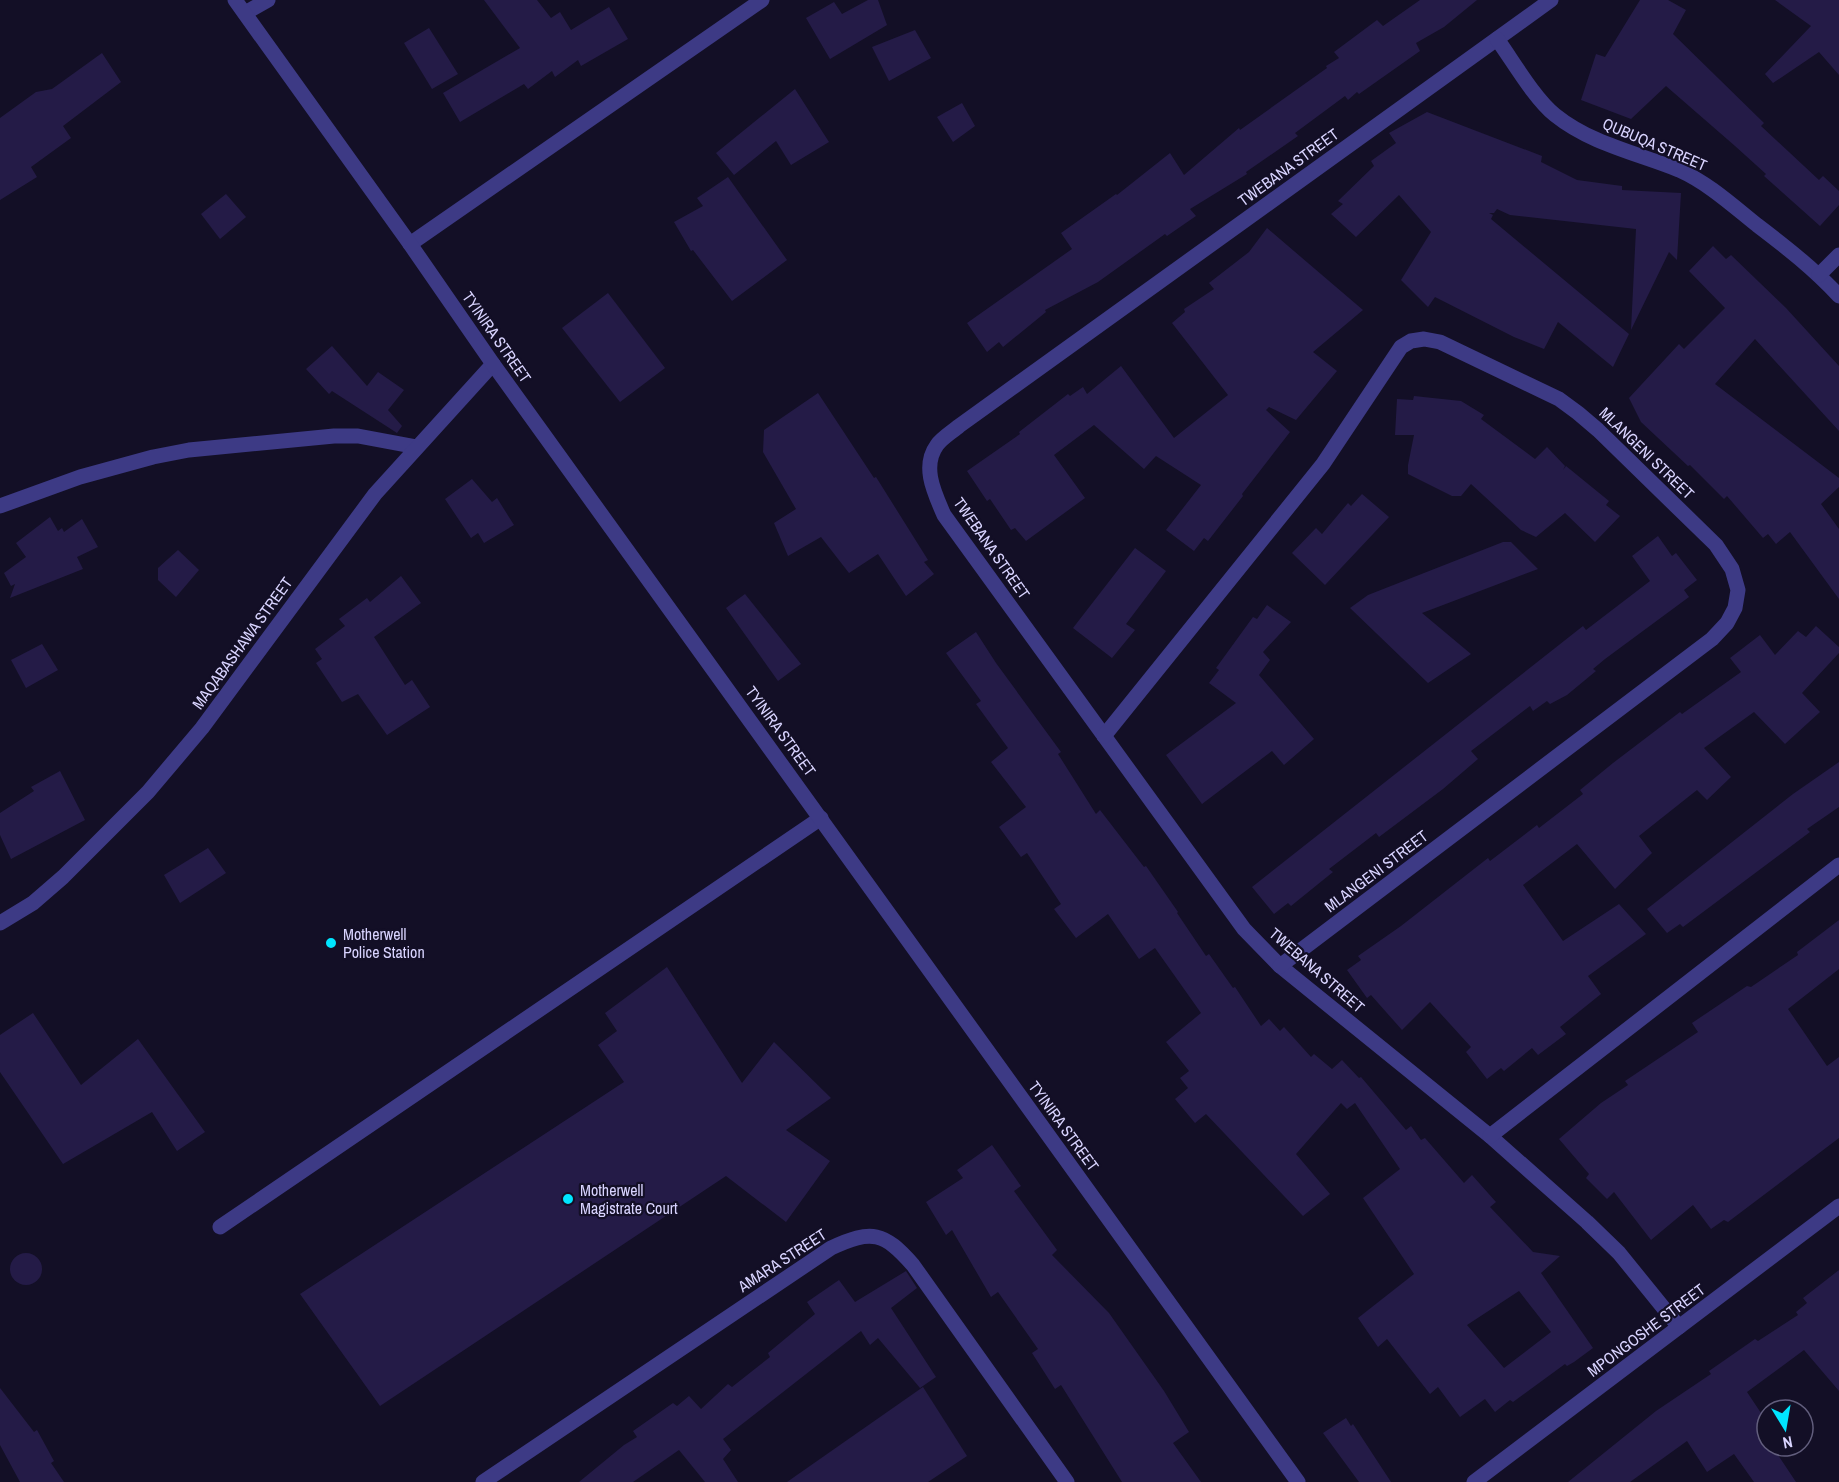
<svg xmlns="http://www.w3.org/2000/svg" width="1839" height="1482" viewBox="0 0 1839 1482" font-family="'Archivo Narrow',sans-serif">
<style>
.building{fill:#241b47;fill-rule:evenodd}
.lines{fill:none;stroke-linecap:round;stroke-linejoin:round}
.service{stroke:#3d3a85;stroke-width:15}
.minor{stroke:#3d3a85;stroke-width:15}
.tertiary{stroke:#3d3a85;stroke-width:15}
.poi-dot{fill:#00e5ff;stroke:#130f26;stroke-width:2}
.labels{text-anchor:middle;dominant-baseline:central;stroke-width:4.5;stroke-linejoin:round;paint-order:stroke}
.street-label{font-size:16px;fill:#d9d4ff;stroke:#130f26}
.poi-label{font-size:16px;fill:#d9d4ff;stroke:#130f26;text-anchor:start}
</style>
<rect width="100%" height="100%" fill="#130f26"/>
<g class="building">
<polygon points="484,0 537,0 551,18 560,12 571,30 609,7 628,39 581,66 578,60 555,77 552,71 528,89 524,84 460,122 443,93 520,48"/>
<polygon points="868,0 878,0 887,25 830,59 806,18 834,2 842,14"/>
<polygon points="1420,0 1477,0 1444,27 1416,43 1420,51 1359,94 1357,92 1348,100 1345,96 1295,133 1298,136 1246,172 1247,174 1190,209 1196,216 1167,236 1165,234 1098,282 1045,310 1046,312 1003,347 999,342 987,352 967,323 1072,249 1061,233 1116,194 1117,195 1170,153 1184,175 1239,128 1240,130 1327,68 1326,66 1339,58 1334,52 1377,20 1383,26"/>
<polygon points="1640,0 1668,0 1686,10 1673,34 1764,123 1761,126 1819,180 1823,176 1839,191 1839,205 1820,226 1764,176 1766,174 1735,146 1666,86 1631,119 1581,100 1596,54 1605,57"/>
<polygon points="1775,0 1839,0 1839,75 1819,52 1773,83 1765,74 1811,26"/>
<polygon points="429,28 458,74 432,89 404,43"/>
<polygon points="915,30 931,58 889,81 872,47"/>
<polygon points="102,53 121,82 63,126 71,138 31,167 37,177 0,200 0,118 36,92 52,89"/>
<polygon points="795,89 829,142 791,165 776,141 734,175 716,153"/>
<polygon points="962,103 975,126 953,142 937,117"/>
<polygon points="1427,112 1542,156 1541,162 1577,180 1622,186 1622,190 1681,193 1677,260 1669,252 1631,330 1636,229 1510,215 1497,209 1494,213 1489,213 1493,215 1491,219 1629,334 1613,367 1558,322 1544,349 1514,337 1435,297 1428,307 1401,280 1431,232 1399,195 1356,237 1331,214 1343,204 1338,201 1374,166 1371,161 1396,143 1389,133"/>
<polygon points="728,177 787,260 732,301 693,250 691,251 674,222 703,206 697,198"/>
<polygon points="226,194 246,217 220,239 201,214"/>
<polygon points="1267,228 1363,310 1313,352 1337,371 1296,420 1269,407 1266,410 1290,432 1242,494 1243,496 1208,541 1204,538 1194,551 1166,530 1201,485 1156,456 1144,469 1094,425 1054,455 1085,498 1026,541 1015,528 1011,530 990,499 987,501 967,471 1020,434 1019,432 1068,394 1070,396 1083,387 1087,394 1121,366 1174,438 1228,395 1172,323 1185,312 1184,309 1214,289 1209,283 1249,252"/>
<polygon points="1713,246 1726,259 1731,255 1786,308 1839,366 1839,431 1755,339 1715,384 1839,478 1839,487 1821,504 1839,529 1839,599 1790,532 1776,544 1768,534 1763,538 1727,496 1724,499 1690,465 1688,466 1641,422 1629,398 1679,344 1684,349 1725,308 1689,271"/>
<polygon points="608,293 665,368 620,402 562,328"/>
<polygon points="332,346 367,386 378,372 404,390 388,410 402,426 397,433 332,391 329,394 306,369"/>
<polygon points="818,393 874,478 876,477 928,560 924,562 934,574 906,596 878,554 849,573 821,537 788,556 774,523 796,509 763,452 764,430"/>
<polygon points="1414,396 1461,401 1484,415 1481,419 1535,459 1547,447 1565,466 1563,470 1566,466 1609,501 1606,505 1620,516 1595,542 1565,513 1536,537 1521,530 1471,484 1461,496 1452,496 1408,474 1408,465 1414,435 1395,435 1397,399 1413,400"/>
<polygon points="472,479 492,502 497,498 514,525 484,543 478,533 471,538 445,499"/>
<polygon points="1362,494 1389,517 1325,585 1292,553 1316,528 1322,534 1348,503 1351,506"/>
<polygon points="50,517 58,531 62,528 64,532 82,519 98,547 77,557 83,569 10,598 15,584 11,586 4,573 26,557 16,543"/>
<polygon points="1658,536 1672,556 1676,553 1697,580 1684,590 1689,597 1605,659 1593,669 1596,671 1567,695 1550,704 1547,701 1533,711 1530,706 1471,751 1478,759 1443,789 1379,837 1376,833 1329,869 1333,872 1291,906 1288,903 1274,914 1252,887 1583,626 1586,630 1650,581 1632,556"/>
<polygon points="1503,542 1511,542 1538,569 1422,613 1471,654 1428,683 1350,608 1368,595"/>
<polygon points="1135,548 1166,571 1126,624 1135,630 1112,658 1073,628"/>
<polygon points="178,550 199,570 176,597 158,580 158,568"/>
<polygon points="401,576 421,603 374,637 405,685 412,680 430,707 387,735 358,694 342,702 316,663 322,659 315,649 345,626 339,619 367,598 370,602"/>
<polygon points="745,594 801,664 778,681 726,608"/>
<polygon points="1267,605 1291,622 1263,652 1270,660 1259,675 1314,739 1284,765 1272,751 1202,804 1166,755 1236,703 1209,683 1219,670 1216,668 1253,617 1257,619"/>
<polygon points="1816,626 1839,647 1839,653 1802,693 1820,712 1785,744 1754,712 1704,748 1731,777 1707,800 1697,790 1639,836 1652,853 1615,889 1577,844 1523,885 1563,941 1619,904 1646,934 1588,976 1601,994 1560,1027 1566,1034 1538,1055 1532,1048 1504,1071 1501,1068 1487,1079 1466,1052 1471,1047 1430,1002 1402,1030 1371,995 1367,998 1347,970 1361,960 1358,956 1401,926 1488,858 1490,861 1537,825 1539,828 1583,794 1580,790 1613,763 1680,712 1682,714 1741,672 1730,658 1760,635 1775,655 1798,631 1806,637"/>
<path d="M976 632 996 663 1061 752 1058 754 1096 814 1100 810 1144 867 1146 866 1178 912 1177 913 1206 956 1209 954 1233 988 1235 987 1261 1026 1269 1019 1280 1031 1284 1027 1311 1057 1314 1054 1332 1069 1342 1060 1359 1078 1361 1077 1406 1130 1411 1126 1421 1140 1425 1138 1464 1183 1472 1175 1496 1202 1490 1207 1533 1252 1560 1256 1541 1273 1593 1348 1574 1362 1567 1366 1565 1364 1513 1402 1510 1400 1495 1412 1485 1399 1460 1417 1438 1387 1430 1394 1387 1339 1378 1347 1358 1318 1414 1274 1363 1198 1400 1169 1355 1103 1347 1109 1341 1103 1296 1154 1330 1194 1303 1216 1206 1114 1195 1123 1175 1099 1188 1088 1180 1078 1189 1071 1166 1042 1201 1013 1155 948 1139 959 1108 914 1076 938 1054 909 1061 904 1027 853 1021 857 999 827 1026 807 991 762 1008 748 976 704 981 701 946 653ZM1519 1291 1551 1332 1504 1368 1467 1325Z"/>
<polygon points="42,644 58,670 26,688 11,660"/>
<polygon points="1839,762 1839,807 1807,829 1810,832 1683,927 1680,924 1667,933 1647,909 1793,794"/>
<polygon points="60,771 85,820 11,859 0,835 0,813 34,791 31,787"/>
<polygon points="208,848 226,873 180,903 164,875"/>
<polygon points="1839,920 1839,969 1788,1009 1827,1066 1839,1057 1839,1138 1728,1222 1724,1220 1711,1229 1693,1205 1651,1240 1614,1192 1607,1199 1586,1178 1589,1174 1559,1139 1601,1103 1628,1085 1625,1081 1698,1032 1692,1023 1747,986 1751,987 1798,955 1797,952"/>
<polygon points="667,967 742,1083 774,1042 831,1098 786,1130 830,1161 786,1222 726,1176 380,1406 300,1294 624,1082 598,1045 617,1031 605,1013"/>
<polygon points="33,1013 81,1085 138,1039 205,1132 177,1151 152,1112 63,1164 0,1072 0,1035"/>
<polygon points="992,1145 1021,1186 1014,1191 1057,1250 1052,1255 1109,1313 1164,1391 1189,1432 1173,1443 1201,1482 1122,1482 1061,1385 1055,1389 1032,1353 1038,1349 998,1292 991,1297 952,1230 946,1235 926,1202 963,1178 957,1170"/>
<circle cx="26" cy="1269" r="16"/>
<polygon points="1839,1270 1839,1391 1804,1350 1747,1392 1767,1422 1767,1446 1772,1446 1796,1482 1754,1482 1734,1454 1707,1472 1687,1441 1630,1482 1568,1482 1656,1411 1711,1374 1709,1371 1755,1339 1758,1341 1798,1315 1796,1312 1807,1303 1803,1298"/>
<polygon points="906,1271 917,1288 891,1308 936,1377 920,1388 878,1338 870,1345 861,1331 723,1439 731,1450 723,1459 738,1482 705,1482 679,1450 633,1482 579,1482 624,1445 637,1437 633,1431 673,1403 677,1406 689,1396 701,1409 728,1384 732,1387 770,1357 768,1353 815,1314 807,1302 839,1280 855,1302"/>
<polygon points="923,1387 967,1456 928,1482 787,1482"/>
<polygon points="0,1388 34,1432 37,1430 54,1461 51,1463 64,1482 20,1482 0,1445"/>
<polygon points="1346,1418 1351,1426 1353,1424 1391,1482 1359,1482 1323,1433"/>
</g>
<g class="lines">
<g class="service">
<polyline points="245,13 268,0"/>
<polyline points="410,244 762,0"/>
<polyline points="0,506 80,477 153,457 189,450 334,436 358,436 417,447"/>
<polyline points="220,1227 821,818"/>
</g>
<g class="minor">
<path d="M1551 0 959 426C952 432 942 438 937 445 921 467 935 494 944 515L1244 929 1280 966 1490 1136 1587 1222 1619 1253 1679 1327"/>
<path d="M1497 39C1513 61 1534 98 1555 115 1591 144 1637 153 1679 170 1708 183 1732 205 1757 225 1786 247 1814 269 1839 296"/>
<polyline points="1819,275 1839,255"/>
<polyline points="1104,736 1323,464 1401,347 1411,341 1424,339 1440,342 1559,399 1578,413 1598,430 1716,545 1732,569 1738,590 1735,608 1727,623 1712,639 1280,966"/>
<polyline points="0,923 33,903 63,877 148,792 202,728 375,494 493,364"/>
<polyline points="1490,1136 1839,865"/>
<path d="M483 1482 831 1248C872 1229 884 1232 913 1265L1067 1482"/>
<polyline points="1474,1482 1839,1206"/>
</g>
<polyline class="tertiary" points="235,0 410,244 493,364 1298,1482"/>
</g>
<g class="poi-dot">
<circle cx="331" cy="943" r="6"/>
<circle cx="568" cy="1199" r="6"/>
</g>
<g class="labels">
<g class="street-label">
<text transform="translate(1655 144) rotate(23)">QUBUQA STREET</text>
<text transform="translate(1288 167) rotate(-36)">TWEBANA STREET</text>
<text transform="translate(497 337) rotate(55)">TYINIRA STREET</text>
<text transform="translate(1647 453) rotate(44)">MLANGENI STREET</text>
<text transform="translate(992 548) rotate(55)">TWEBANA STREET</text>
<text transform="translate(242 643) rotate(-54)">MAQABASHAWA STREET</text>
<text transform="translate(781 731) rotate(54)">TYINIRA STREET</text>
<text transform="translate(1376 871) rotate(-37)">MLANGENI STREET</text>
<text transform="translate(1317 970) rotate(41)">TWEBANA STREET</text>
<text transform="translate(1064 1126) rotate(54)">TYINIRA STREET</text>
<text transform="translate(782 1260) rotate(-33)">AMARA STREET</text>
<text transform="translate(1646 1330) rotate(-37)">MPONGOSHE STREET</text>
</g>
<g class="poi-label">
<text x="343" y="934">Motherwell<tspan x="343" dy="18">Police Station</tspan></text>
<text x="580" y="1190">Motherwell<tspan x="580" dy="18">Magistrate Court</tspan></text>
</g>
</g>
<g transform="translate(1785 1428) rotate(169)"><circle r="28" fill="#130f26" stroke="#625e7d" stroke-width="1.5"/>
<path d="M0-4.5L10 22L0 15L-10 22Z" fill="#00e5ff"/>
<text y="-9" font-size="16" font-weight="bold" text-anchor="middle" fill="#d9d4ff">N</text>
</g>
</svg>
